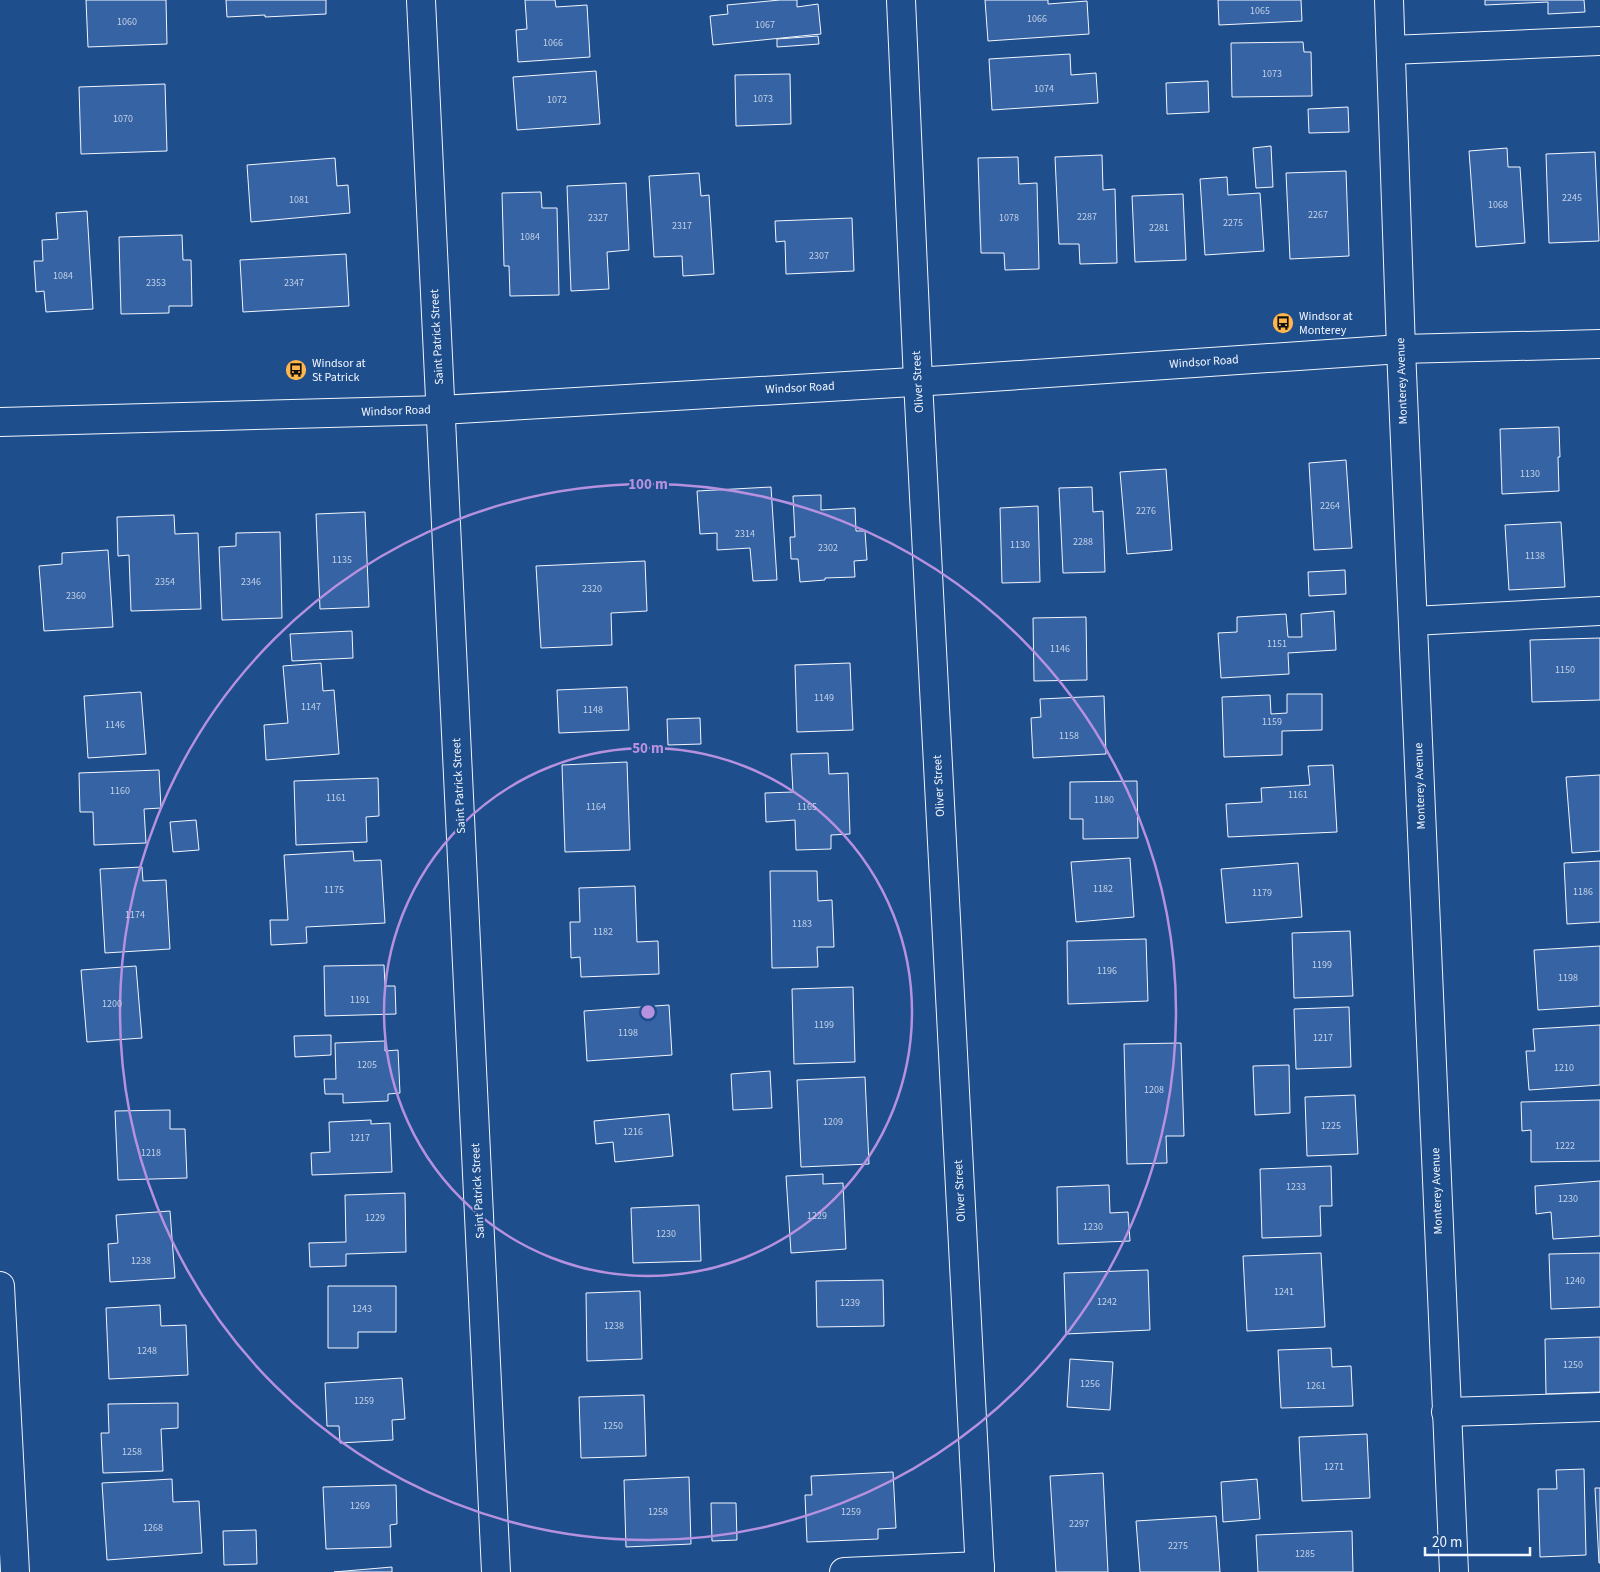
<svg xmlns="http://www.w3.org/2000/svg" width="1600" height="1572" viewBox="0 0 1600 1572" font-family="'Source Sans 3',sans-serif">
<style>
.building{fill:#3563a3;stroke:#f2f6ff}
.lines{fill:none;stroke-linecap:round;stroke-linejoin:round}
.minor-casing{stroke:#f2f6ff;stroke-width:30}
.minor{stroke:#1f4e8c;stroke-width:28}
.ring{fill:none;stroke:#b691df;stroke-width:2.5}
.labels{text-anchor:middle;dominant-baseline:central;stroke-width:4;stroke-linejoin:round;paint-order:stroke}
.number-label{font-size:10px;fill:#c3d1e8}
.poi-label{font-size:12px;fill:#f2f6ff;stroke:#1f4e8c;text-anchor:start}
.street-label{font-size:12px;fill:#f2f6ff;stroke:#1f4e8c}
.centre{fill:#b691df;stroke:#1f4e8c;stroke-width:2.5}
.ring-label{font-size:15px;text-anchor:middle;font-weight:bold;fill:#b691df;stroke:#1f4e8c;stroke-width:4;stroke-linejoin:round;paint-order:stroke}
</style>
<rect width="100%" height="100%" fill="#1f4e8c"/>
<g class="building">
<polygon points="86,0 166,0 167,44 88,47"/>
<polygon points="226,0 326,0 326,14 265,17 265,15 227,17"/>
<polygon points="525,0 555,0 556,7 587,5 590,57 518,62 516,30 527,29"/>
<polygon points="780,0 797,0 797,7 818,4 821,34 713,45 710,16 728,14 727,5"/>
<polygon points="985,0 1048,0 1048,4 1087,1 1089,34 988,41"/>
<polygon points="1218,0 1301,0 1302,21 1219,25"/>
<polygon points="1485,0 1584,0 1585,12 1548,14 1548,2 1485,5"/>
<polygon points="818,36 819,44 777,47 777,39"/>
<polygon points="1303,42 1304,52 1311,52 1312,96 1232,97 1231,43"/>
<polygon points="1070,54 1071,75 1096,73 1098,103 992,110 989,59"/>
<polygon points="596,71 600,124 517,130 513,77"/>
<polygon points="790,74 791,124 736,126 735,75"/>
<polygon points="1208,81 1209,112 1167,114 1166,83"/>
<polygon points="165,84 167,151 81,154 79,87"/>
<polygon points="1348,107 1349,132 1309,133 1308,109"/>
<polygon points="1271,146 1273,187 1256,188 1253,148"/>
<polygon points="1507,148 1508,167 1520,167 1525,243 1476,247 1469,151"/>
<polygon points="1595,152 1599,241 1549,243 1546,154"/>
<polygon points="1102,155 1103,190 1115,189 1117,263 1080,264 1079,244 1059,244 1055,157"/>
<polygon points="1018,157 1019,184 1037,183 1039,269 1005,270 1004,253 981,253 978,158"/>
<polygon points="335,158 337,186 348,185 350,213 251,222 247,165"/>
<polygon points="1346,171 1349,256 1290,259 1286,173"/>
<polygon points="699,173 701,196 709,195 714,274 683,276 682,256 654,257 649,176"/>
<polygon points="1227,177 1228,195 1260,193 1264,251 1205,255 1200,179"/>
<polygon points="626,183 629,250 607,252 609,289 571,291 567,186"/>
<polygon points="541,192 542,208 557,208 559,295 510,296 509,266 504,266 502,193"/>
<polygon points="1183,194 1186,260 1135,262 1132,196"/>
<polygon points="87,211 93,309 46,312 44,291 36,292 34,261 43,261 42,240 58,239 56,213"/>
<polygon points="852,218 854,271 786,274 785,241 776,242 775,221"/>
<polygon points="182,235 183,260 191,260 192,306 169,306 169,313 121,314 119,237"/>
<polygon points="346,254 349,306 243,312 240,260"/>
<polygon points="1559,427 1560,457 1558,457 1559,491 1502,494 1500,429"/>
<polygon points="1346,460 1352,548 1314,550 1309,463"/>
<polygon points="1166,469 1172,550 1127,554 1120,472"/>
<polygon points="771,487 777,580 753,581 750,548 717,550 717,533 700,534 697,491"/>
<polygon points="1092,487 1093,512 1103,511 1105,572 1063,573 1059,488"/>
<polygon points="821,495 821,510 855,508 856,531 865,531 867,560 854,561 855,577 825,578 825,580 800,582 798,559 791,559 790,537 795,537 793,496"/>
<polygon points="1038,506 1040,582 1002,583 1000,508"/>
<polygon points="365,512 369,607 320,609 316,514"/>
<polygon points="174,515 175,534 198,533 201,609 131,611 129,555 118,556 117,517"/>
<polygon points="1561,522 1565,587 1509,590 1505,525"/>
<polygon points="280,532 282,618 222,620 219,547 236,546 236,533"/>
<polygon points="108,550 113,627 44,631 39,566 62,564 62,553"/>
<polygon points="645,561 647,611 611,613 612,645 541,648 536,566"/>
<polygon points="1345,570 1346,594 1309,596 1308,572"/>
<polygon points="1334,611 1336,650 1288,653 1289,674 1221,678 1218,633 1237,632 1237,617 1286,614 1288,637 1302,637 1301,614"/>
<polygon points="1086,617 1087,680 1034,681 1033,618"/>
<polygon points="352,631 353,658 292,661 290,634"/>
<polygon points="1600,638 1600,700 1532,702 1530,640"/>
<polygon points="321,663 323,691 334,690 339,754 266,760 264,725 288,723 283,666"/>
<polygon points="850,663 853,730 797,732 795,665"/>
<polygon points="627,687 629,730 559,733 557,690"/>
<polygon points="141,692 146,754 88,758 84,696"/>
<polygon points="1287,694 1322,694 1322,730 1282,731 1282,755 1224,757 1222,697 1270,695 1271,714 1287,713"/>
<polygon points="1104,696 1106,754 1033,758 1031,718 1041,717 1040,699"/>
<polygon points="700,718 701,744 668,745 667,719"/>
<polygon points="828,753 829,774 848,773 850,834 831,835 831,849 796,850 795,820 766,822 765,793 793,792 791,754"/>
<polygon points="627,762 630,850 565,852 562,765"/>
<polygon points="1333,765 1337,832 1228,837 1226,804 1262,802 1261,788 1310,785 1308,766"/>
<polygon points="159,770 161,808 144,809 146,843 94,845 93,812 80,812 79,773"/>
<polygon points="1600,775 1600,851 1572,853 1566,777"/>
<polygon points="378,778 379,816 366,817 367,842 296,845 294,781"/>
<polygon points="1137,781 1138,838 1083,839 1083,819 1070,819 1070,782"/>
<polygon points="196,820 199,850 173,852 170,822"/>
<polygon points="353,851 354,861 381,860 385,923 306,927 307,943 271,945 270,920 288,920 284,855"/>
<polygon points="1130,858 1134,917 1076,922 1071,862"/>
<polygon points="1600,861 1600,922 1567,924 1564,863"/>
<polygon points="1298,863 1302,917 1226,923 1221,869"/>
<polygon points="142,867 143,881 166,880 170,949 105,953 100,869"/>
<polygon points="770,871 817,871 818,901 832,900 834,947 817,947 818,967 772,968"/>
<polygon points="635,886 637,942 658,941 659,974 581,977 580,957 571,958 570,922 580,922 579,888"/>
<polygon points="1350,931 1353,996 1294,998 1292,933"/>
<polygon points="1146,939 1148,1001 1068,1004 1067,941"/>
<polygon points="1600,946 1600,1006 1538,1010 1534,950"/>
<polygon points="384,965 385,986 395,986 396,1014 325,1016 324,966"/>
<polygon points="136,966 142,1038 87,1042 81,970"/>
<polygon points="853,987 855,1062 794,1064 792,989"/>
<polygon points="669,1005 672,1055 587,1061 584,1011"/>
<polygon points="1349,1007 1351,1067 1296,1069 1294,1009"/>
<polygon points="1600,1025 1600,1085 1529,1090 1526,1051 1535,1051 1533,1029"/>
<polygon points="331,1035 331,1055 295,1057 294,1036"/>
<polygon points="385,1041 385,1051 398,1050 400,1093 388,1094 388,1101 343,1103 343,1094 325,1094 324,1079 336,1079 335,1043"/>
<polygon points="1181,1043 1184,1136 1166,1136 1167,1163 1127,1164 1124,1044"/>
<polygon points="1289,1065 1290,1113 1255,1115 1253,1066"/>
<polygon points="770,1071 772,1108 733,1110 731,1074"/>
<polygon points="865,1077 869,1164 801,1167 797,1080"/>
<polygon points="1355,1095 1358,1154 1307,1156 1305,1097"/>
<polygon points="1600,1100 1600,1161 1531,1162 1531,1130 1522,1131 1521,1102"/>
<polygon points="170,1110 170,1129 185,1129 187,1178 118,1180 115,1111"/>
<polygon points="669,1114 673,1156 615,1162 613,1142 596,1144 594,1121"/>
<polygon points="371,1120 371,1124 390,1123 392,1172 312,1175 311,1153 330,1152 329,1122"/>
<polygon points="1331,1166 1332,1206 1320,1206 1321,1236 1262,1238 1260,1169"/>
<polygon points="823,1174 823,1184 843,1183 846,1249 791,1253 786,1176"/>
<polygon points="1600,1181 1600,1236 1553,1239 1551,1212 1536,1214 1535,1186"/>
<polygon points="1109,1185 1110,1213 1128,1212 1130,1241 1058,1244 1057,1187"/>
<polygon points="405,1193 406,1252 346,1254 346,1266 310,1267 309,1243 346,1242 345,1195"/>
<polygon points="699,1205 701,1261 633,1263 631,1208"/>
<polygon points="170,1211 175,1278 110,1282 108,1244 118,1243 116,1215"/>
<polygon points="1321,1253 1325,1327 1247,1331 1243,1256"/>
<polygon points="1600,1253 1600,1307 1551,1309 1549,1254"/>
<polygon points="1148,1270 1150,1330 1066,1334 1064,1273"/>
<polygon points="883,1280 884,1326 817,1327 816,1281"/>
<polygon points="328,1286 396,1286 396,1332 358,1332 358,1348 328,1348"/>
<polygon points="640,1291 642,1359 587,1361 586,1293"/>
<polygon points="160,1305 161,1326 186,1325 188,1375 109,1379 106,1308"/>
<polygon points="1600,1337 1600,1392 1546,1394 1545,1339"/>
<polygon points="1331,1348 1332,1367 1351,1366 1353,1406 1281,1408 1278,1350"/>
<polygon points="1070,1359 1113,1362 1110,1410 1067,1407"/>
<polygon points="402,1378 405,1419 392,1420 393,1440 340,1443 339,1426 327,1426 325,1383"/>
<polygon points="644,1395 646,1456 581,1458 579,1397"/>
<polygon points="178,1403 178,1428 161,1429 163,1471 103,1473 101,1433 109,1433 108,1404"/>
<polygon points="1367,1434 1370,1498 1302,1501 1299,1437"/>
<polygon points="1584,1469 1586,1555 1540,1557 1538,1489 1557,1489 1556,1470"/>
<polygon points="893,1472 896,1528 878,1529 878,1539 807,1542 805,1495 812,1495 811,1476"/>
<polygon points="1103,1473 1108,1572 1056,1572 1050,1476"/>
<polygon points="689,1477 691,1544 626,1547 624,1480"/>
<polygon points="172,1479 173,1502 199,1501 202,1553 107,1560 102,1483"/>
<polygon points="1257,1479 1260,1519 1223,1522 1221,1482"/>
<polygon points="396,1485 397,1524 390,1525 391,1547 326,1549 323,1487"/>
<polygon points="1595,1488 1600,1488 1600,1563 1599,1563"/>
<polygon points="711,1503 736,1503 737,1540 712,1541"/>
<polygon points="1216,1516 1220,1572 1140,1572 1136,1521"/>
<polygon points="256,1530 257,1564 224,1565 223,1531"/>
<polygon points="1352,1531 1353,1572 1258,1572 1256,1535"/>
<polygon points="392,1567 392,1572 334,1572"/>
</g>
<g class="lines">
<g class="minor-casing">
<g id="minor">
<polyline points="421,0 496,1572"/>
<polyline points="901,0 918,381 980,1572"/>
<polyline points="1389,0 1401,349 1454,1572"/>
<polyline points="1391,50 1600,41"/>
<polyline points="0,422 441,410 946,380 1401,349 1600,344"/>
<polyline points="1413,621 1600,611"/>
<polyline points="0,1286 15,1572"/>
<polyline points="1446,1412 1600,1407"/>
<polyline points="844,1572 980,1566"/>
</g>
</g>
<use href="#minor" class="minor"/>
</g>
<g class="ring">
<circle cx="648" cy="1012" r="264"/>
<circle cx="648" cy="1012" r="528"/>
</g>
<defs>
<g id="bus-disc" transform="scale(1.125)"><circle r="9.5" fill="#ffb74d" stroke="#1f4e8c"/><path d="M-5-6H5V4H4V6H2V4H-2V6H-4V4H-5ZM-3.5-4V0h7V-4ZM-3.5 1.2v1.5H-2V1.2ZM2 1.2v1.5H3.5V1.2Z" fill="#111"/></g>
</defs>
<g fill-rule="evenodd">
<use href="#bus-disc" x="1283" y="323"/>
<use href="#bus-disc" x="296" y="370"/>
</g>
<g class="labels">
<g class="number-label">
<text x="1260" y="11">1065</text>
<text x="1037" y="19">1066</text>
<text x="127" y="22">1060</text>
<text x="765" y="25">1067</text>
<text x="553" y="43">1066</text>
<text x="1272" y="74">1073</text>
<text x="1044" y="89">1074</text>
<text x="763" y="99">1073</text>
<text x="557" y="100">1072</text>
<text x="123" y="119">1070</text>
<text x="1572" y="198">2245</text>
<text x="299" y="200">1081</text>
<text x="1498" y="205">1068</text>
<text x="1318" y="215">2267</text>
<text x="1087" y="217">2287</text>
<text x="598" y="218">2327</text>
<text x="1009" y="218">1078</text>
<text x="1233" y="223">2275</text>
<text x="682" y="226">2317</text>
<text x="1159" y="228">2281</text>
<text x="530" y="237">1084</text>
<text x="819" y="256">2307</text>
<text x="63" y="276">1084</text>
<text x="156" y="283">2353</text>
<text x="294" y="283">2347</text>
<text x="1530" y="474">1130</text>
<text x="1330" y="506">2264</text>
<text x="1146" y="511">2276</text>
<text x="745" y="534">2314</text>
<text x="1083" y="542">2288</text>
<text x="1020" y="545">1130</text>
<text x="828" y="548">2302</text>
<text x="1535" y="556">1138</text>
<text x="342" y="560">1135</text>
<text x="165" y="582">2354</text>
<text x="251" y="582">2346</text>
<text x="592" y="589">2320</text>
<text x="76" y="596">2360</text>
<text x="1277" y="644">1151</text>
<text x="1060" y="649">1146</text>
<text x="1565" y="670">1150</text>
<text x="824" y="698">1149</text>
<text x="311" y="707">1147</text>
<text x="593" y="710">1148</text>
<text x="1272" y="722">1159</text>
<text x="115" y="725">1146</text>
<text x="1069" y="736">1158</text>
<text x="120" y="791">1160</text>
<text x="1298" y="795">1161</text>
<text x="336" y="798">1161</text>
<text x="1104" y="800">1180</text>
<text x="596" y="807">1164</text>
<text x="807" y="807">1165</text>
<text x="1103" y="889">1182</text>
<text x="334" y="890">1175</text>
<text x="1583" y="892">1186</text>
<text x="1262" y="893">1179</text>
<text x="135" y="915">1174</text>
<text x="802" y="924">1183</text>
<text x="603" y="932">1182</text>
<text x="1322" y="965">1199</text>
<text x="1107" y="971">1196</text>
<text x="1568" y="978">1198</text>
<text x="360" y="1000">1191</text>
<text x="112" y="1004">1200</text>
<text x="824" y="1025">1199</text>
<text x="628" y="1033">1198</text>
<text x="1323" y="1038">1217</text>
<text x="367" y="1065">1205</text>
<text x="1564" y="1068">1210</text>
<text x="1154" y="1090">1208</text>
<text x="833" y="1122">1209</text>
<text x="1331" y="1126">1225</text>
<text x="633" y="1132">1216</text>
<text x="360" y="1138">1217</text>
<text x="1565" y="1146">1222</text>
<text x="151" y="1153">1218</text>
<text x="1296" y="1187">1233</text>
<text x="1568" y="1199">1230</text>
<text x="817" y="1216">1229</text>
<text x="375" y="1218">1229</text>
<text x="1093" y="1227">1230</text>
<text x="666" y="1234">1230</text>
<text x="141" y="1261">1238</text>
<text x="1575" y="1281">1240</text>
<text x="1284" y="1292">1241</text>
<text x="1107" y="1302">1242</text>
<text x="850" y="1303">1239</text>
<text x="362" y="1309">1243</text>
<text x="614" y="1326">1238</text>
<text x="147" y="1351">1248</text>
<text x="1573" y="1365">1250</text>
<text x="1090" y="1384">1256</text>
<text x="1316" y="1386">1261</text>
<text x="364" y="1401">1259</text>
<text x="613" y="1426">1250</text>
<text x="132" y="1452">1258</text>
<text x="1334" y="1467">1271</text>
<text x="360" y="1506">1269</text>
<text x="658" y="1512">1258</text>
<text x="851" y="1512">1259</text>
<text x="1079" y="1524">2297</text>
<text x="153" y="1528">1268</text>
<text x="1178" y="1546">2275</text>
<text x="1305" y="1554">1285</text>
</g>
<g class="poi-label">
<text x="1299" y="316">Windsor at<tspan x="1299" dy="14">Monterey</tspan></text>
<text x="312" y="363">Windsor at<tspan x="312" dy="14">St Patrick</tspan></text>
</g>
<g class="street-label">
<text transform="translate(437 337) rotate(-93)">Saint Patrick Street</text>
<text transform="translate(1204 362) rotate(-4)">Windsor Road</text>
<text transform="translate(1402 381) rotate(-92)">Monterey Avenue</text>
<text transform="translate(918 382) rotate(-93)">Oliver Street</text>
<text transform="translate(800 388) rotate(-3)">Windsor Road</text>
<text transform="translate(396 411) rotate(-2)">Windsor Road</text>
<text transform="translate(459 786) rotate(-93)">Saint Patrick Street</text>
<text transform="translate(939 786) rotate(-93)">Oliver Street</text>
<text transform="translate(1420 786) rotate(-92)">Monterey Avenue</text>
<text transform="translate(478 1191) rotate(-93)">Saint Patrick Street</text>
<text transform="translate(960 1191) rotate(-93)">Oliver Street</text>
<text transform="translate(1437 1191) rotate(-92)">Monterey Avenue</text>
</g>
</g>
<circle cx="648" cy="1012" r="8" class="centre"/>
<g class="ring-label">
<text x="648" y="489">100 m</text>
<text x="648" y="753">50 m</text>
</g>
<path d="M1425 1547v8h105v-8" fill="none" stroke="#f2f6ff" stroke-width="2.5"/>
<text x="1432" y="1547" font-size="15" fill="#f2f6ff" stroke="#1f4e8c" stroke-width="4" paint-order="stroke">20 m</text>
</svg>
